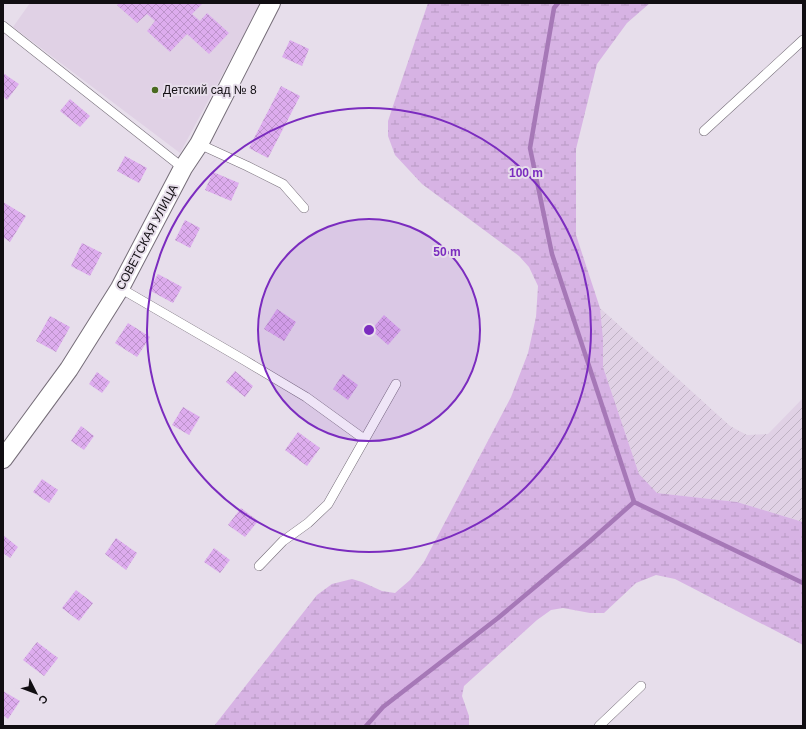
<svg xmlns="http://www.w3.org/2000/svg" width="806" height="729" viewBox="0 0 806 729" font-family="Arial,sans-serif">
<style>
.built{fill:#e0d1e5}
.industrial{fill:url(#industrial-furrows)}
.wetland{fill:url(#wetland-marsh)}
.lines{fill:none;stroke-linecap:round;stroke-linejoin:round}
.stream{stroke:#a678b7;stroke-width:4.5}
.building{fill:url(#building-cross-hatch)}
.lane-casing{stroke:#756d78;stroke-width:10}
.street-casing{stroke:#756d78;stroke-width:20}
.lane{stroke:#fff;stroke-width:9}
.street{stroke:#fff;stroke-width:18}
.ring{fill:none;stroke:#7b2cbf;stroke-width:2}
.poi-dot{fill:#4a6a20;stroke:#e7deeb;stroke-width:1.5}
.labels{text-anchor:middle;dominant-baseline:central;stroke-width:4;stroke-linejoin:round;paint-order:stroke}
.poi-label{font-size:12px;fill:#110e12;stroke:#e7deeb;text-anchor:start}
.street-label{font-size:12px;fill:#110e12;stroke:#e7deeb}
.centre{fill:#7b2cbf;stroke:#e7deeb;stroke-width:2}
.ring-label{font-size:12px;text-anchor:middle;font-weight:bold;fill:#7b2cbf;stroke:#e7deeb;stroke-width:4;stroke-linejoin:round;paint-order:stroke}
</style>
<defs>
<pattern id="industrial-furrows" width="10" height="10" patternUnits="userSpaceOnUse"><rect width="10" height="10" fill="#e0d1e5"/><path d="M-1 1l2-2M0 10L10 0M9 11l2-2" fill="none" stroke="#bfb2c3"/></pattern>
<pattern id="wetland-marsh" width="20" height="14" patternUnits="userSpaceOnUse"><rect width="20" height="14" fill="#d7b3e4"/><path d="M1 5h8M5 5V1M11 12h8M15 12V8" fill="none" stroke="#b899c3"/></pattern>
<pattern id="building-cross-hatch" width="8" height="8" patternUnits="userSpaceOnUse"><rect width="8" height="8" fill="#ddacee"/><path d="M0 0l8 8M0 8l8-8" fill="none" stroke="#bd93cb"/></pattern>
</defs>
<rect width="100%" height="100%" fill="#e7deeb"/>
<polygon class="built" points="30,3 261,3 180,153 13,27"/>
<polygon class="industrial" points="600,308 730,426 747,435 768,434 803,398 803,522 737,502 657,493 639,474 603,367 603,338"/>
<polygon class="wetland" points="428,3 650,3 627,23 597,64 576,149 576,235 600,308 603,338 603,367 639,474 657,493 737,502 803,522 803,645 675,579 656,575 636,583 604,613 590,613 563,608 551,610 537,620 464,686 462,696 469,716 469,726 214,726 317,595 332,584 352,579 362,582 382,591 395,593 410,580 424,562 511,397 528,353 536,317 538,286 529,267 519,256 422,184 395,155 388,136 388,121 393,106"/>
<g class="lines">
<g class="stream">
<polyline points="558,3 554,8 530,148 552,254 634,502"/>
<polyline points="366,726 383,707 498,618 590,541 634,502 803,583"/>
</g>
</g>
<g class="building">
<polygon points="119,3 158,3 159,4 160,3 203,3 192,14 200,21 207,13 229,33 209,54 187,34 170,52 147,31 155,21 147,14 137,23 117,5"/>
<polygon points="290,40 309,49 302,66 282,57"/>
<polygon points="3,73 19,84 7,100 3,96"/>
<polygon points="281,86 300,96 268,158 249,148"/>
<polygon points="70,99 90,116 80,127 60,111"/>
<polygon points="125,156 147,168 139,183 117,171"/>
<polygon points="213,172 239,183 231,201 205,190"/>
<polygon points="3,202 26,216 10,242 3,237"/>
<polygon points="185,220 200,228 190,248 175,240"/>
<polygon points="82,243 102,253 90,276 71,266"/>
<polygon points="158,274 182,287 173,303 149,290"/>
<polygon points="277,309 296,322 284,341 264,329"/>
<polygon points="384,315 401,330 388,345 371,330"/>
<polygon points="50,316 70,327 56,352 36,341"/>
<polygon points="128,323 150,337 137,357 115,343"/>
<polygon points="235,371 253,386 245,397 226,382"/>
<polygon points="97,372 110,382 102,393 89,384"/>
<polygon points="343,374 358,385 348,400 333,389"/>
<polygon points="183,407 200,417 189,435 172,425"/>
<polygon points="81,426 94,436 84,450 71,441"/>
<polygon points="298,432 320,448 307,466 285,450"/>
<polygon points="42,479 58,490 49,503 33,492"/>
<polygon points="241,508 258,521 245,537 228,525"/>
<polygon points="3,535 18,547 10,558 3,553"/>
<polygon points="116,538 137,553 126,570 105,554"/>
<polygon points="214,548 230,560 220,573 204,562"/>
<polygon points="76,590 93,603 79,621 62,608"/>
<polygon points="37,642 58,658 44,676 23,660"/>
<polygon points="3,691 20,701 8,719 3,715"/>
</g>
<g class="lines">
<g class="lane-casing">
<g id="lane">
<polyline points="3,26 183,168"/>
<polyline points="704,131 803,40"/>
<polyline points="199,144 247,166 283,184 304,208"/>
<polyline points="120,288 244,360 306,397 364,439"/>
<polyline points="259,566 283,541 308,523 328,504 396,384"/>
<polyline points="599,726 641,686"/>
</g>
</g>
<g class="street-casing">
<polyline id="street" points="3,459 69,369 120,288 183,168 199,144 271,3"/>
</g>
<use href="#lane" class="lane"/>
<use href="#street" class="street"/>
</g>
<circle cx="369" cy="330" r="111" fill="#7b2cbf" fill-opacity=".12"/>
<g class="ring">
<circle cx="369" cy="330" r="111"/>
<circle cx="369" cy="330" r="222"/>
</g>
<circle class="poi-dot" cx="155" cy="90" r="4"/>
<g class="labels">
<g class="poi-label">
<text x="163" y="90">Детский сад № 8</text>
</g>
<g class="street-label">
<text transform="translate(147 237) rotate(-62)">СОВЕТСКАЯ УЛИЦА</text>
</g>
</g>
<circle cx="369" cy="330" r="6" class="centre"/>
<g class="ring-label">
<text x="526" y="177">100 m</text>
<text x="447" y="256">50 m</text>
</g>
<rect width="806" height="729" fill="none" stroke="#110e12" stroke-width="8"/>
<g transform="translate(36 693) rotate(132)" stroke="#e7deeb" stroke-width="3" paint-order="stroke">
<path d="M0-3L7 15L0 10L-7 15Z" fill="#110e12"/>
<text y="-6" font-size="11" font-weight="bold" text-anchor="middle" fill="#110e12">С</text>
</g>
</svg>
